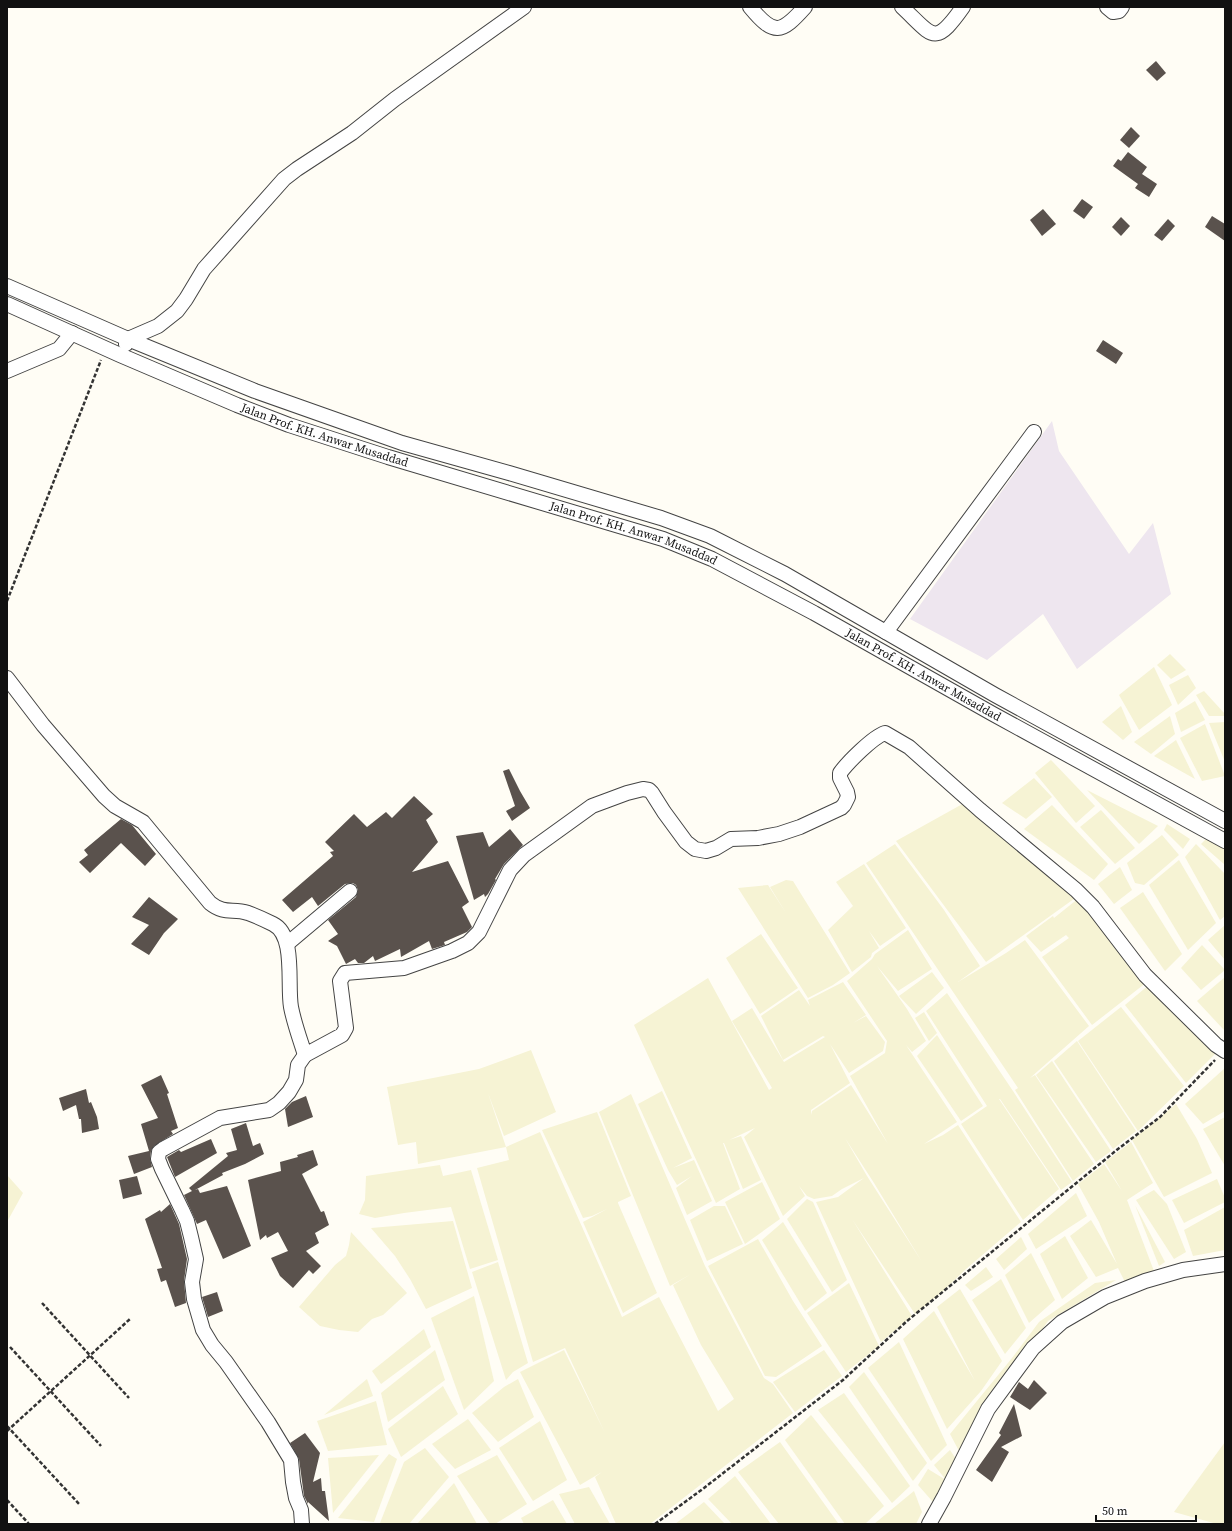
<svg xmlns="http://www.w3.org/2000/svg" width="1232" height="1531" viewBox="0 0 1232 1531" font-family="'Source Serif 4',serif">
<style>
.industrial{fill:#eee6ef}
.farmland{fill:#f6f3d4;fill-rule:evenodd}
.building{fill:#5a524d}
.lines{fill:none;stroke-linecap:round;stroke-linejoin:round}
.minor-casing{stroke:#444;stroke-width:16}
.path{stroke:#333;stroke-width:2.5;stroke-dasharray:4 2;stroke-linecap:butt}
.minor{stroke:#fff;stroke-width:14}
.labels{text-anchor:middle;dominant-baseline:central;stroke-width:4;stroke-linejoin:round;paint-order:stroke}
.street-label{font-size:12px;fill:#111;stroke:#fff}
</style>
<rect width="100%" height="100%" fill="#fffdf5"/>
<polygon class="industrial" points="1052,421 1059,451 1129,554 1153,523 1171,594 1077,669 1043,614 987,660 910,619"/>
<g class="farmland">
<polygon points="1170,654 1186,670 1171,679 1157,665"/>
<polygon points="1154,667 1172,705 1139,730 1119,695"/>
<polygon points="1188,675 1196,688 1178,705 1169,685"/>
<polygon points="1204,691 1225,714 1225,716 1209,716 1196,695"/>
<polygon points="1195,701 1205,720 1181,732 1175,713"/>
<polygon points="1121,706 1132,732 1123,740 1102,722"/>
<polygon points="1170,716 1175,734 1151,754 1134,742"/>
<polygon points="1225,722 1225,762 1209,723"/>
<polygon points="1205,724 1225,776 1202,781 1180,738"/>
<polygon points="1176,740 1195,779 1154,756"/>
<polygon points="1051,760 1095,806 1076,823 1035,773"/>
<polygon points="1034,778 1052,797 1026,819 1002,803"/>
<polygon points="1087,790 1158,826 1139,844"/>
<polygon points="966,802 1078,896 986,962 896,841"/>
<polygon points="1052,805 1108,864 1094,880 1024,829"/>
<polygon points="1101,810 1135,848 1115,864 1080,827"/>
<polygon points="1167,824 1190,839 1183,849 1164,830"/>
<polygon points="1162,835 1179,855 1144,885 1135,883 1127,863"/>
<polygon points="1208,837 1225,847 1225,865 1201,844"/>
<polygon points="895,844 944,910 980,966 958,982 1006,953 1025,940 1089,1026 1030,1078 1035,1075 1094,1164 1073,1181 1015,1090 1018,1088 866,863"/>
<polygon points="1196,844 1225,874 1225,916 1220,920 1185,857"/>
<polygon points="1179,860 1216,923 1188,950 1149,885"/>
<polygon points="864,864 906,928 880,946 869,931 879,948 872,953 871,957 852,972 828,930 853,906 836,882"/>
<polygon points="1120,867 1132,890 1114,904 1098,884"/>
<polygon points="786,880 793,881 850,973 833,985 808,998 738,888 768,885 786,913 770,887"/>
<polygon points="1143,892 1182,954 1165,971 1120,908"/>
<polygon points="1079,898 1147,982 1092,1025 1042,957 1069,938 1066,935 1041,952 1026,936 1053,916 1054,918"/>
<polygon points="1225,925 1225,960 1208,940"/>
<path d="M908 930 932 969 898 991 877 966 907 1009 926 1041 912 1052 906 1045 957 1122 924 1144 943 1135 958 1125 1021 1222 966 1269 941 1293 915 1314 852 1219 912 1316 881 1342 816 1202 838 1197 864 1178 842 1189 832 1196 814 1199 807 1196 799 1186 805 1196 783 1216 744 1137 755 1128 729 1140 741 1136 761 1180 743 1189 724 1143H723L740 1189 716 1203 634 1025 708 978 769 1090 772 1088 732 1021 752 1008 784 1062 825 1037 823 1036 783 1060 761 1016 799 990 810 1006 808 1000 843 982 866 1015 853 1023 866 1016 885 1042 883 1051 849 1073 830 1044 850 1083 811 1110V1115L812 1111 851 1085 888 1144 850 1076 885 1053 887 1041 847 981 872 959 875 954ZM845 1138 874 1183 922 1262 867 1176Z"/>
<polygon points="761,934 798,988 760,1014 726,958"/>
<polygon points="1202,945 1225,970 1201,990 1181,968"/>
<polygon points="932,972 944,988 916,1014 899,996"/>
<polygon points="1225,977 1225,1029 1224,1030 1197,1001"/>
<polygon points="1150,984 1217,1052 1186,1083 1125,1005"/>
<polygon points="947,993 1013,1091 1072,1182 1061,1190 1000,1099 999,1099 1059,1189 1023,1220 961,1124 987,1106 926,1011"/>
<polygon points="1121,1007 1184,1086 1138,1131 1078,1041"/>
<polygon points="924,1012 937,1033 929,1041 915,1018"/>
<polygon points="937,1035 983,1106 961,1121 917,1056"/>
<polygon points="1077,1041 1136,1131 1113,1149 1054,1061"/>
<polygon points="531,1050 556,1112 504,1136 488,1093 506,1147 540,1132 622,1317 659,1297 718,1411 734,1399 701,1345 673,1285 691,1274 670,1286 599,1112 631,1094 705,1266 764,1378 773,1384 793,1413 650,1524 616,1524 595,1477 602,1472 580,1485 520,1372 564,1350 605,1433 565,1348 533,1362 477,1168 509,1160 506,1147 418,1164 416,1142 398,1145 387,1087 479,1069"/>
<polygon points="1052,1061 1111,1151 1096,1162 1036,1075"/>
<polygon points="1225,1068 1225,1111 1203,1124 1185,1104"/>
<polygon points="662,1091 692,1158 673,1168 694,1160 712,1201 687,1215 676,1188 692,1176 677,1185 668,1170 638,1104"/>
<polygon points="1176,1104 1197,1139 1212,1173 1164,1197 1132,1140"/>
<polygon points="597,1112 631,1196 618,1202 618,1203 657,1293 623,1313 583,1222 607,1209 592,1216 583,1218 542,1130"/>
<polygon points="1225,1117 1225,1166 1203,1129"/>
<polygon points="1131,1142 1153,1183 1127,1200 1154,1271 1125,1282 1118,1268 1096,1277 1070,1236 1091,1220 1117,1264 1099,1222 1078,1184 1104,1164 1122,1191 1105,1162"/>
<polygon points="440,1165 443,1176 471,1170 498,1260 470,1269 451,1207 404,1213 375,1218 359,1214 365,1200 366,1176"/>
<polygon points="7,1175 23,1193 7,1222"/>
<polygon points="1217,1179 1225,1198 1225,1202 1184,1223 1172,1200"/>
<polygon points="762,1182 780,1219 745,1244 725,1202"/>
<polygon points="1154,1190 1167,1204 1186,1252 1174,1259 1136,1200"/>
<polygon points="1076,1193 1087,1216 1036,1249 1028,1234"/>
<polygon points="807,1199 813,1202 847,1280 832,1292 787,1219"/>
<polygon points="1135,1205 1165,1262 1159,1266"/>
<polygon points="714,1206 725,1206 743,1244 707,1261 690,1220"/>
<polygon points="1225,1207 1225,1250 1193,1256 1184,1230"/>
<polygon points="453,1221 472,1288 426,1309 410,1279 395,1256 371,1228"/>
<polygon points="783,1222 827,1293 805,1311 762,1240"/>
<polygon points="351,1232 407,1293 383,1315 372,1319 358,1332 339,1330 320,1326 299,1307 335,1265 346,1256 349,1245"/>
<polygon points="1065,1236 1088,1278 1062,1299 1040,1254"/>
<polygon points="1021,1237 1027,1249 1004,1270 996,1259"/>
<polygon points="758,1239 793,1301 822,1346 776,1377 765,1376 708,1266"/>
<polygon points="1031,1253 1055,1300 1029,1323 1005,1275"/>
<polygon points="498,1262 528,1363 513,1372 506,1380 472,1272"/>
<polygon points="986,1267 993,1277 971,1291 965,1285"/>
<polygon points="1001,1279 1026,1328 1005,1354 972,1300"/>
<polygon points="1116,1280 1048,1321 959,1451 950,1434 1012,1358 1039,1322 1095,1283"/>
<polygon points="849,1283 879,1346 846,1372 807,1313"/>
<polygon points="960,1289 1002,1361 981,1391 947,1429 903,1339 934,1311 975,1381 937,1307"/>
<polygon points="474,1296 494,1381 464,1410 431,1318"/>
<polygon points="424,1329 431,1347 381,1384 372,1371"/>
<polygon points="899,1342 947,1445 931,1461 868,1368"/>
<polygon points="435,1350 445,1380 388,1422 381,1393"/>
<polygon points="824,1350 842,1376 795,1412 773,1382"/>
<polygon points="864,1372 927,1463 913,1481 849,1387"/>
<polygon points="367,1379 373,1396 324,1415"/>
<polygon points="518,1379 534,1417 498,1442 472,1413 504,1387"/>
<polygon points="443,1386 458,1414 401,1457 388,1429"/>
<polygon points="844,1393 910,1486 892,1503 818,1410"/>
<polygon points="376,1401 387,1445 328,1451 317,1421"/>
<polygon points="811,1415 884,1506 865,1524 845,1524 785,1440"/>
<polygon points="468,1419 491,1450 455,1469 432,1444"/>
<polygon points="540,1421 567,1480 533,1501 499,1448"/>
<polygon points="780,1442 838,1523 837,1524 779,1524 738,1472"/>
<polygon points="1225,1442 1225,1524 1217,1524 1174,1512"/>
<polygon points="425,1448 449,1477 409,1524 380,1523 404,1462"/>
<polygon points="950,1450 956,1459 947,1481 933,1502 918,1485 928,1469 946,1480 934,1465"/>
<polygon points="389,1454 397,1459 374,1522 338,1518"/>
<polygon points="379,1455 333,1513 328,1458"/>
<polygon points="497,1455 527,1504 495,1524 490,1524 457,1476"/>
<polygon points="735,1476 771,1524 732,1524 708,1499"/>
<polygon points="454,1483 477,1524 417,1524"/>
<polygon points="589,1487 610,1524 575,1524 559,1494"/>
<polygon points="914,1491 922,1512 916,1524 874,1524"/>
<polygon points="553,1500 567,1524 524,1524 521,1518"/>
<polygon points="704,1502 725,1524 675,1524"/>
</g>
<g class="building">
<polygon points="1156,61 1166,73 1157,81 1146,70"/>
<polygon points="1131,127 1140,136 1129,148 1120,140"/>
<polygon points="1128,152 1147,167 1142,174 1157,184 1149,197 1135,188 1138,184 1113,166 1118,159 1121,161"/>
<polygon points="1082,199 1093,207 1084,219 1073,211"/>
<polygon points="1043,209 1056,224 1042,236 1030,220"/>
<polygon points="1212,216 1225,224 1225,241 1205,227"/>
<polygon points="1121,217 1130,226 1121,236 1112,227"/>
<polygon points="1168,219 1175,226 1162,241 1154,235"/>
<polygon points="1103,340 1123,353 1116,364 1096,351"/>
<polygon points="509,769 520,791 530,808 512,821 506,811 515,806 503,771"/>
<polygon points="414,796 433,814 426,820 438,842 412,872 448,861 469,902 462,907 472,927 467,932 444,942 445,945 432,949 429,941 401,957 400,949 375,961 373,956 364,963 358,963 355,959 346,964 337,946 328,941 338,934 328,920 356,897 358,890 356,885 353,883 345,884 318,906 312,897 293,912 282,900 333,856 330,852 334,851 325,842 354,814 367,827 386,812 392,818"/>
<polygon points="121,819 132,825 156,854 145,866 121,843 90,873 79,862 88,855 84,850"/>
<polygon points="510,829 523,845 504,864 495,879 496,880 488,894 485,897 484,894 474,900 456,836 483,832 489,847"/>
<polygon points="149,897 178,919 164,933 149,955 131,944 149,925 132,917"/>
<polygon points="161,1075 169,1093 167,1094 178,1128 171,1131 173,1134 154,1146 151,1151 150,1158 152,1167 134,1174 128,1156 149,1151 141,1124 158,1118 141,1085"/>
<polygon points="86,1089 89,1103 91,1102 97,1117 99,1129 82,1133 81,1119 79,1119 76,1105 63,1111 59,1098"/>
<polygon points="306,1096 313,1117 288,1127 285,1109 292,1102"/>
<polygon points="246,1123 253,1146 260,1143 264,1154 245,1164 222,1173 223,1175 195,1190 198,1189 200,1193 227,1186 251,1246 223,1259 206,1220 197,1224 184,1195 192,1191 189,1188 228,1156 226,1153 237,1150 231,1129"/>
<polygon points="211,1139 217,1153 175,1177 167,1157 179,1150 181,1152"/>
<polygon points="313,1150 318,1165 302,1174 321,1212 324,1211 329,1225 315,1233 319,1243 306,1251 321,1266 313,1274 309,1270 293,1288 280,1276 271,1258 288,1251 278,1232 267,1238 266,1235 260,1240 248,1180 281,1171 280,1162 298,1157 297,1155"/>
<polygon points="137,1176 142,1194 123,1199 119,1180"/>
<polygon points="170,1204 179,1224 187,1259 184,1281 186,1303 175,1307 166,1280 161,1282 157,1269 162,1268 145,1219 160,1210 161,1212"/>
<polygon points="217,1292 223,1311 208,1317 202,1297"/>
<polygon points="1034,1380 1047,1393 1030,1410 1010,1397 1019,1382 1028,1389"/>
<polygon points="1014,1404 1022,1436 1001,1447 1009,1452 992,1482 976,1470 1001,1435 999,1433"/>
<polygon points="305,1433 320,1453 313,1482 321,1478 322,1491 325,1491 329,1521 308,1502 308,1504 304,1496 299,1459 290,1443"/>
</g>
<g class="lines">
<g class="minor-casing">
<g id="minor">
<path d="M750 7C774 36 781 34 805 7"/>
<path d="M902 7C933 36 934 48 963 7"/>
<polyline points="1107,7 1113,12 1119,11 1122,7"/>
<polyline points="7,286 128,339 255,391 402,443 509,473 661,518 710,536 785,574 995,695 1225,821"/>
<path id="s1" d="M7 304 120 355 237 405 289 425 388 457 663 539 712 559 814 613 993 714 1225 841"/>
<polyline points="126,344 128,339 158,326 177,311 186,299 204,269 284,179 297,169 352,133 395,99 524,7"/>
<polyline points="7,371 59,349 72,333"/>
<polyline points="886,632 1034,432"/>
<path d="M7 678 43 725 104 796 115 806 143 822 210 903C225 915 232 908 248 913 256 916 265 920 273 924 296 935 287 985 291 1007 294 1023 300 1039 305 1055L342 1035 346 1028 340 981 345 973 404 968 452 951 468 943 479 932 510 870 524 855 592 806 627 793 643 789 649 790 652 793 664 812 686 842 695 849 706 851 716 848 731 839 758 838 779 834 800 827 841 808 844 805 848 797 847 792 840 778V773C848 762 873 737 885 733L909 747 980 810 1076 890 1093 907 1145 975 1216 1045 1225 1051"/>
<polyline points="287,944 350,891"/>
<polyline points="302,1524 301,1510 296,1498 293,1482 291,1460 268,1422 226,1362 212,1345 203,1330 194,1299 192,1282 196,1259 191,1237 187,1221 182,1210 162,1169 158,1159 159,1152 163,1149 220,1118 269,1110 279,1103 289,1092 296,1080 298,1065 305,1055"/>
<polyline points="929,1524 944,1497 988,1409 1033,1348 1062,1322 1105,1297 1145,1281 1183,1270 1225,1264"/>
</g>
</g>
<g class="path">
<polyline points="7,601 101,360"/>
<polyline points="42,1303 129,1398"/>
<polyline points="10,1347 101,1446"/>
<polyline points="7,1426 80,1505"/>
<polyline points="7,1431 130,1319"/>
<polyline points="7,1500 29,1524"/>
<polyline points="655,1524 704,1488 843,1380 907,1321 1118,1149 1160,1117 1215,1060"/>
</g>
<use href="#minor" class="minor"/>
</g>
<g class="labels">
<g class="street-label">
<text stroke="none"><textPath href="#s1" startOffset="344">Jalan Prof. KH. Anwar Musaddad</textPath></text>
<text stroke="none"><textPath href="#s1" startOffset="668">Jalan Prof. KH. Anwar Musaddad</textPath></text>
<text stroke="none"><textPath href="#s1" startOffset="992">Jalan Prof. KH. Anwar Musaddad</textPath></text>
</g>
</g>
<rect width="1232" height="1531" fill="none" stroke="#111111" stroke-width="16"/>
<path d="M1096 1515v6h100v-6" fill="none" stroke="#111111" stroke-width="2"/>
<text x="1102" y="1515" font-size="12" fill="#111111" stroke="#ffffff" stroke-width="3" paint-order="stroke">50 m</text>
</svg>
